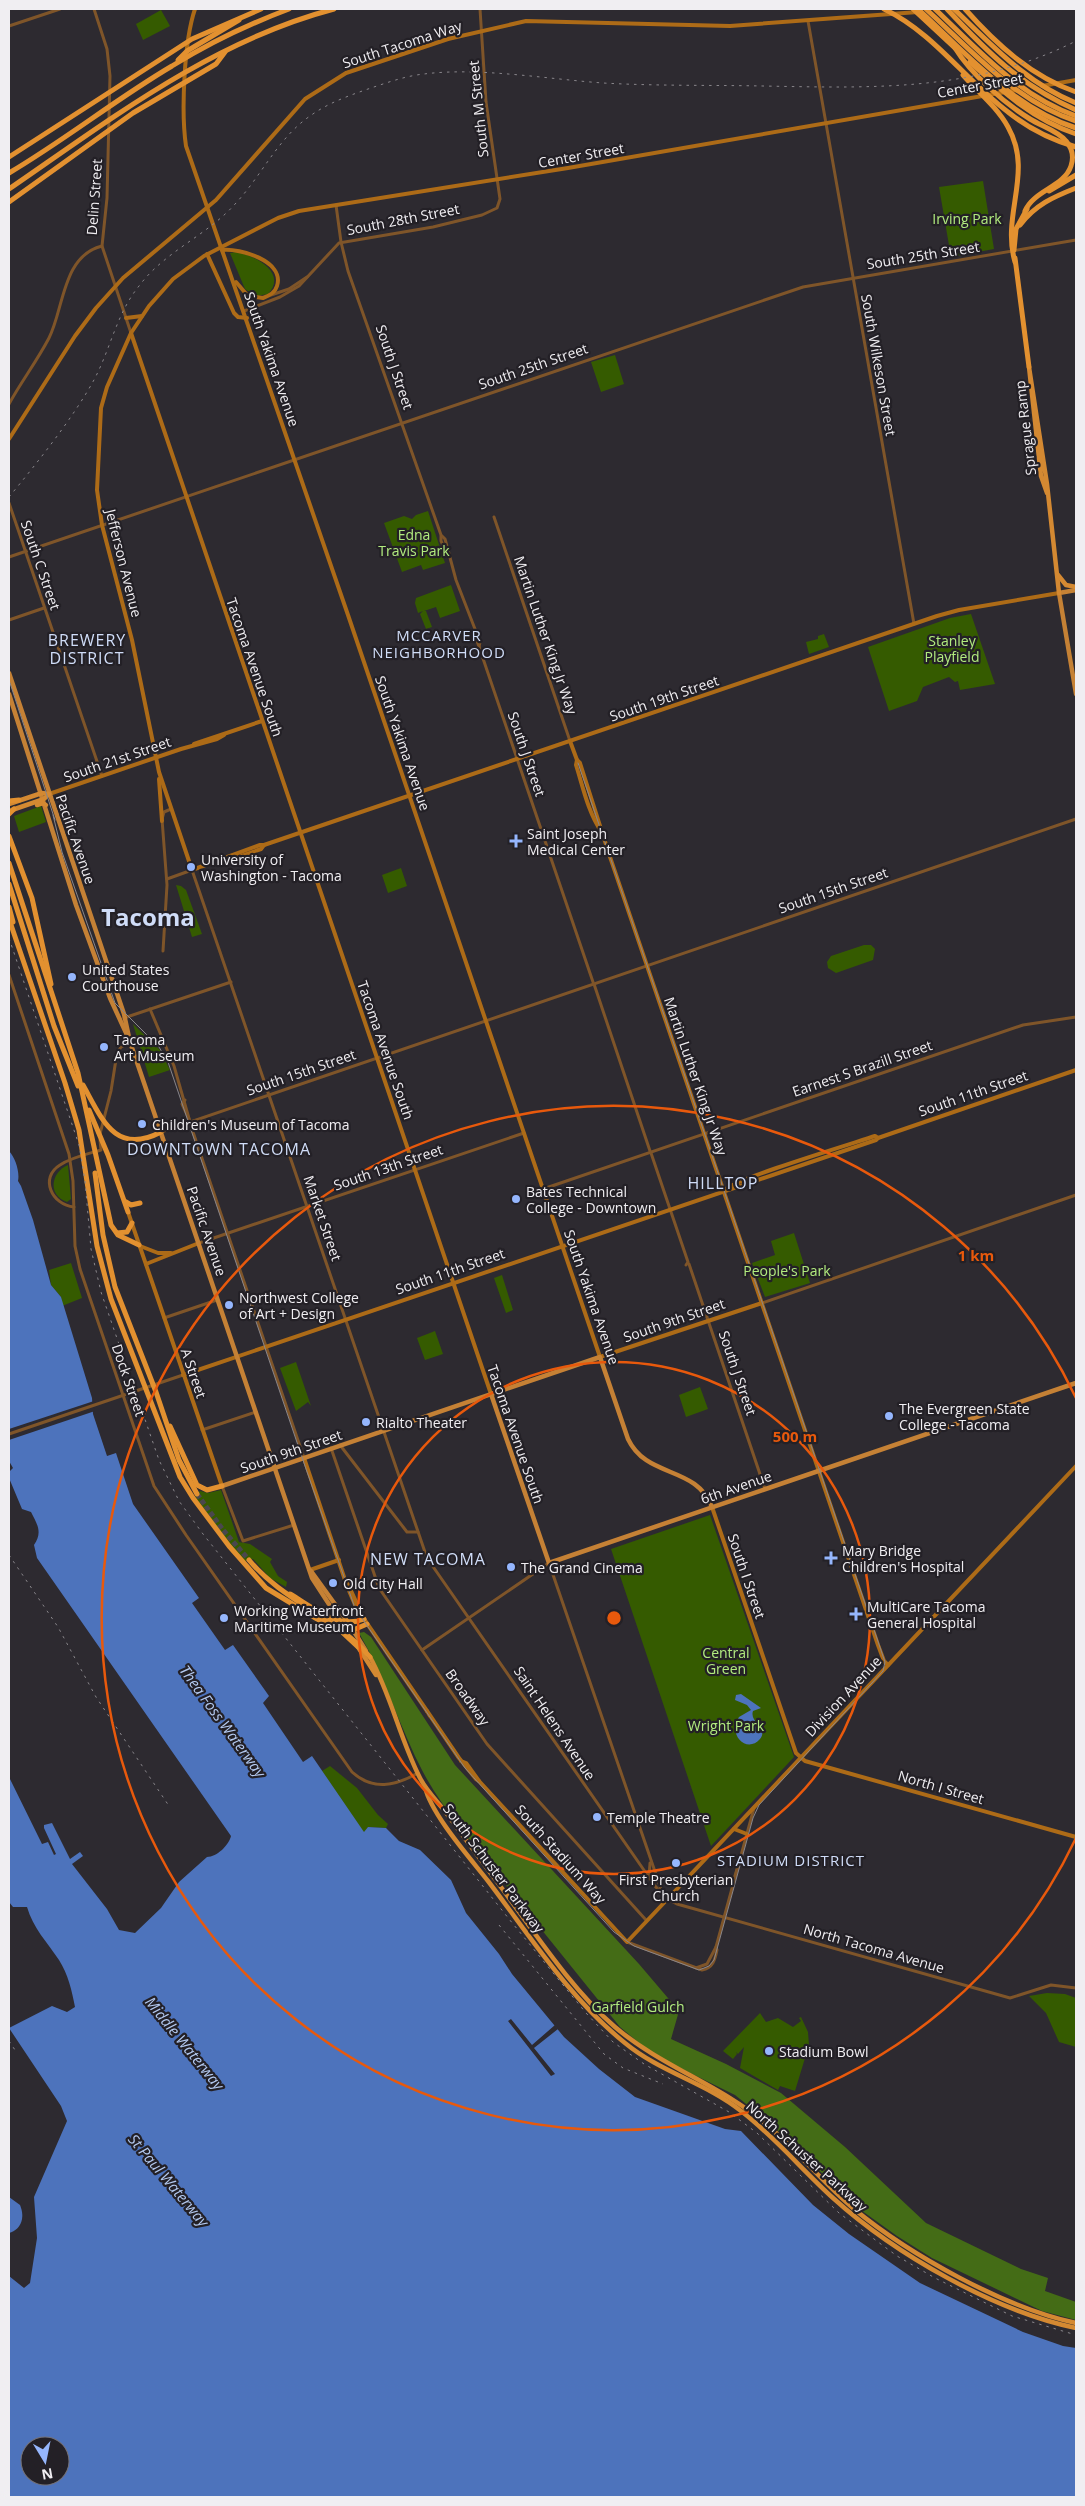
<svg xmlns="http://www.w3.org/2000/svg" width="1085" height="2506" viewBox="0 0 1085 2506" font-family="'Open Sans',sans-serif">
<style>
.green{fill:#355b00}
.forest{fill:#446c16}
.water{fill:#4d73bc;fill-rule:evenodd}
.pier{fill:#2d2a30}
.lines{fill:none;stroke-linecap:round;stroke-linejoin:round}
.motorway-tunnel{stroke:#4a474d;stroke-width:5;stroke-dasharray:5 2.5;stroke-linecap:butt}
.tertiary{stroke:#7f5529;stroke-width:3}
.secondary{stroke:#ad6b17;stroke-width:4}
.primary{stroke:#c58135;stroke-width:4.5}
.trunk{stroke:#d48932;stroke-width:4.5}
.motorway{stroke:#e39130;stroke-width:5}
.tram{stroke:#89868b;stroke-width:1}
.rail{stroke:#89868b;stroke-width:1;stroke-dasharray:2.5 5;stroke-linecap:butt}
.ring{fill:none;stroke:#e8590c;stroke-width:2.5}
.poi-dot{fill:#95b6fd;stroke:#232026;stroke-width:2}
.labels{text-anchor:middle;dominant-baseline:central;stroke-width:4.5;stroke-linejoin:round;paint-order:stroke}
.street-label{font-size:14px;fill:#f0eef2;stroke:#232026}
.park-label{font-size:14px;fill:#b2ec7f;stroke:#232026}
.poi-label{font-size:14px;fill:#f0eef2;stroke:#232026;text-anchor:start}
.neighbourhood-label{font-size:15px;letter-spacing:1px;fill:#d0ddf8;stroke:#232026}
.water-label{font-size:15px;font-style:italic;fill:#b3c9f0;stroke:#232026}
.quarter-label{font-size:16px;letter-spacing:1px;fill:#d0ddf8;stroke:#232026}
.town-label{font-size:24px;font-weight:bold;fill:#d0ddf8;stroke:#232026}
.centre{fill:#e8590c;stroke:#232026;stroke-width:2.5}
.ring-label{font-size:15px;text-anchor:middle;font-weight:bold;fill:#e8590c;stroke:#232026;stroke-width:4.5;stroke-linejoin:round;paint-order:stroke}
</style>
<rect width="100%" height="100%" fill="#2d2a30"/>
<g class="green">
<polygon points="161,10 170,26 143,40 136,24"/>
<polygon points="983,181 994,249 951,257 939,187"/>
<path d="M236 252C255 255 288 273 268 294L256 296 245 289 230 253Z"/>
<polygon points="615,355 624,384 601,392 591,362"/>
<polygon points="428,511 445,563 423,570 421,565 402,572 384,523 404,516 412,519 416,515"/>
<polygon points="451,585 460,611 440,618 436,607 424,611 426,611 432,627 426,629 420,614 423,611 418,613 415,603 416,598"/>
<polygon points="971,614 995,684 960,690 958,681 955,682 949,677 923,687 917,701 889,711 868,647 950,618"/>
<polygon points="824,634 829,647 809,654 806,642 818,639 818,636"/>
<polygon points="41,806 46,822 19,832 14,816"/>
<polygon points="401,868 407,886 388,893 382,875"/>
<polygon points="176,885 181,886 186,890 202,934 192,937"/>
<polygon points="864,945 871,945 875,949 873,960 836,973 828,968 827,962 831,956"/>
<polygon points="133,1024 160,1050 170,1070 149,1077"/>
<path d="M68 1165 71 1199 67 1202C47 1195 51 1172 68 1165Z"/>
<polygon points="794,1233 810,1283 765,1297 752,1263 775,1255 771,1241"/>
<polygon points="71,1263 82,1298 62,1306 61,1297 51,1285 49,1270"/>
<polygon points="502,1275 513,1310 506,1313 494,1278"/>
<polygon points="435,1331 443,1354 425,1360 417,1338"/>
<polygon points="296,1362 311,1406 308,1402 296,1411 280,1368"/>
<polygon points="700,1387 708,1409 686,1417 679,1395"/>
<polygon points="221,1490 239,1542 250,1544 272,1559 270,1562 278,1576 287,1582 286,1587 270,1578 253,1559 245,1561 220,1532 195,1497 200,1491 208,1493"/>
<polygon points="710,1515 794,1757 711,1846 611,1549"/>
<polygon points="330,1766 357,1788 378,1815 388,1824 386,1828 368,1827 364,1833 322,1771"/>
<polygon points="1047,1993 1065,1994 1076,1998 1076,2047 1059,2042 1046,2013 1029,1996"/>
<polygon points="760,2013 766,2022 778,2018 793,2027 801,2021 799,2018 801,2017 808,2032 809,2045 795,2091 780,2086 778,2090 740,2068 744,2047 738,2054 736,2052 737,2054 733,2059 723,2051"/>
</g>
<path class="forest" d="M364 1632 371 1637 455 1765 639 1964 679 2011 671 2039 726 2064 781 2093 845 2147 926 2223 1021 2269 1048 2278 1045 2291 1076 2302V2320L1042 2311 932 2258 897 2236 858 2208 770 2123 735 2095 672 2064 644 2047 620 2027 458 1826C446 1809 433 1791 423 1772 399 1726 385 1677 359 1633Z"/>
<g class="water">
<path d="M9 1151C15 1157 20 1172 18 1181L21 1186 33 1220 51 1285 61 1297 92 1398 93 1414 107 1456 116 1453 133 1504 199 1598 192 1603 225 1650 233 1645 269 1696 263 1703 303 1762 312 1756 364 1832 368 1827 386 1828 399 1841 420 1850 451 1880 466 1913 499 1954 512 1974 564 2037 599 2069 635 2097 725 2129 741 2131 813 2205 849 2234 920 2283 1023 2332 1063 2346 1076 2348V2497H9V2276L24 2288 30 2283 37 2238 34 2197 67 2121 61 2106 9 2028 52 2006 67 2012 75 2007C72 1991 68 1974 59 1960 47 1942 33 1928 27 1907H13L9 1902V1777L42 1844 48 1842 54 1855 56 1854 44 1828V1825L52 1823 70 1859 80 1852 83 1856 72 1864 107 1909 119 1930 135 1933 161 1908 179 1882 207 1857C217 1857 229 1845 231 1836L37 1558 34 1545C43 1532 37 1524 31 1512L22 1509 9 1478V1472L13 1468 9 1461ZM30 2446H60V2476H30Z"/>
<path d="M741 1694 761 1708 753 1711C749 1722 769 1728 760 1739 747 1754 727 1735 739 1717L751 1710 747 1705 735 1700 736 1695Z"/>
<path d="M9 2197 20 2205C25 2217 22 2229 9 2233Z"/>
</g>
<g class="pier">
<polygon points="94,1401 95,1411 9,1440 9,1429"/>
<polygon points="511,2019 532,2045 555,2025 558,2029 534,2048 555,2074 551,2076 508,2021"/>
</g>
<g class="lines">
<polyline class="motorway-tunnel" points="197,1494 223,1530 249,1560"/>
<g class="tertiary">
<polyline points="94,9 107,49 110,76 107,198 102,246 131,333"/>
<polyline points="808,21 914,624"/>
<polyline points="9,26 60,9"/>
<polyline points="336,205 341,242 348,271 441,535 445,539 456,580 480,642 479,647"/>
<polyline points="271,295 289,289 307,277"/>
<polyline points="244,311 280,297 299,286 339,243 433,227 482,215 497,208 500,199 486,102 480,9"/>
<path d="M9 404C21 382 37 361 49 338 64 309 62 256 102 246"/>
<polyline points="9,503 102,776"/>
<polyline points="494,517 570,741"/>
<polyline points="441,536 441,541 445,549"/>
<polyline points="9,557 803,287 1076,240"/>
<polyline points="9,620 44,608"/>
<polyline points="474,632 593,982"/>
<polyline points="167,879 192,870 427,1558 655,1886 667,1899 677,1904 1010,1998 1051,1985 1076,1988"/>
<polyline points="163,951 167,885 162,819 164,812 171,809"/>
<path d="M9 975 69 1154 73 1181 75 1246 80 1269 154 1486 186 1535 352 1772C373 1791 395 1786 418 1773"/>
<polyline points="594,984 650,1151"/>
<polyline points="150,1009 174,1066 192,1129 304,1458"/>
<polyline points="124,1018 231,982"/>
<polyline points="185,1100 182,1104 189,1119"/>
<polyline points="161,1132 1076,819"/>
<polyline points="100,1134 111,1091 117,1053 121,1047 130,1042"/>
<polyline points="651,1153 688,1262 686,1265"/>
<polyline points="543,1189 1023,1025 1076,1017"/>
<path d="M74 1207C52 1205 39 1178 60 1165 72 1157 88 1154 101 1150L100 1140"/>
<polyline points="199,1243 524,1133"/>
<polyline points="689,1264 765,1489"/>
<polyline points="762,1303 1076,1195"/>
<polyline points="164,1318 217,1300"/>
<polyline points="202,1430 256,1412"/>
<polyline points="9,1434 183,1375"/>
<polyline points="340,1445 407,1532 418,1532"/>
<polyline points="331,1448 379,1588 487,1744 646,1920"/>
<polyline points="222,1486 243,1541 294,1525"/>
<polyline points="422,1650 549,1563 662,1892"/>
<polyline points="649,1877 650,1863"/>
<polyline points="732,1886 740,1859"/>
<path d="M627 1942 702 1970C713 1968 715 1960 717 1950L716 1947"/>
<polyline points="696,1968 707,1964 716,1947 754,1808"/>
</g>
<g class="secondary">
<path d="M195 9C184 41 181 112 186 146L348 615 600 1357 762 1303"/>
<polyline points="1042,86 1076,80"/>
<polyline points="1017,90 568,168 299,211 278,218 204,256 173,279 149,306 131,333 107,387 101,408 97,490 102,525 132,640 159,772 192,870 260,845 264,845 937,616 959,610 1059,593"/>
<path d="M222 250C240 248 285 261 277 286 275 293 269 296 263 298L248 296 236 282"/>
<polyline points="207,254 234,313 238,317 247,318"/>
<polyline points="126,318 142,316"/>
<polyline points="131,333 491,1394"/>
<polyline points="9,439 75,336 96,308 123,278 216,200 305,99 346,73 448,39 526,21 730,26 918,12"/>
<polyline points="570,741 577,760 580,763 609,854 878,1645 884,1661 888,1665"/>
<polyline points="194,744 262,721"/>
<path d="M577 760 576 765C583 787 588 812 601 831"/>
<polyline points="159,779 162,821"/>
<polyline points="49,794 181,749 217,739 224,735"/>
<polyline points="228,858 230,860 261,849 264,845"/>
<path d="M725 1190C731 1180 854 1143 875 1136L878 1138"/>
<polyline points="128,1212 222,1486"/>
<polyline points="140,1246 158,1253 171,1253"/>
<polyline points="146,1264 199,1243"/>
<polyline points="183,1375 876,1140 878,1138 1076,1070"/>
<polyline points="304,1458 347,1586 356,1607 361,1614"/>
<polyline points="712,1507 796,1753 805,1761 1076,1837"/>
<polyline points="310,1570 339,1560"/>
<polyline points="347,1582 364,1619 427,1711"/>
<polyline points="430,1716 427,1711 459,1758 476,1779 479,1781 466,1763 461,1761"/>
<polyline points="479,1781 627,1942 1076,1466"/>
<polyline points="734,1829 747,1834"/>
</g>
<g class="primary">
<polyline points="1076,590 1059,593 1076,694"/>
<polyline points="9,673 124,1014 130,1042 141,1074 312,1578 347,1632"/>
<polyline points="9,694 76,905 110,998 127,1035"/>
<polyline points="491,1394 549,1563 1076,1383"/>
<path d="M222 1486 600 1357 628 1439C647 1479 696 1465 712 1507"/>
<polyline points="311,1571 350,1625 366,1651"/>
</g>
<g class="trunk">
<polyline points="1047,493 1041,476 1029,367 1047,484 1059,593"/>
<polyline points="1058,575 1066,585 1076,587"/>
<polyline points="9,804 42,793 49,794"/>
<polyline points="37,805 43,803 46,805"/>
<polyline points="12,810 44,799 49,794"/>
<polyline points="358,1647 376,1675"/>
<path d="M370 1657C391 1695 400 1739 420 1778 426 1790 436 1800 444 1810 460 1832 476 1853 492 1875 530 1925 568 1986 615 2027 662 2067 721 2085 767 2125 798 2151 823 2183 854 2209 910 2255 1005 2308 1076 2323"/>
<path d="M425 1787C431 1814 470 1858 488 1881 530 1936 570 1999 625 2043 660 2072 706 2083 741 2111 775 2137 802 2170 833 2198 895 2254 994 2311 1076 2328"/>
</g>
<g class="motorway">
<path d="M884 9C934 33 965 80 1008 112 1028 128 1052 140 1076 147"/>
<polyline points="913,9 956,49"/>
<path d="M918 9C966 53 1013 108 1076 128"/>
<path d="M926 9C972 51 1016 102 1076 121"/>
<path d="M935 9C978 50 1019 96 1076 116"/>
<path d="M947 9C988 53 1020 85 1076 110"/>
<path d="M954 9C992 45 1026 83 1076 103"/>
<path d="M965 9C996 44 1031 76 1076 92"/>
<path d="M955 48C971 74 1004 103 1030 119 1041 126 1058 131 1066 141 1072 148 1074 157 1071 166 1064 187 1034 190 1025 211"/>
<polyline points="178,60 187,51 239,20"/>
<path d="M970 62C1003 92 1034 120 1076 134"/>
<path d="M963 75C978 92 997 107 1008 127 1034 173 1001 214 1015 262"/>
<polyline points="9,157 192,39 261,9"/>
<path d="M9 173C65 140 116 99 172 66 209 43 249 24 289 9"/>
<path d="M9 189C111 119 212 41 334 9"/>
<polyline points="1049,191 1076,175"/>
<polyline points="9,202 133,113 216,64 225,52"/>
<path d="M1020 225C1035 205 1053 197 1076 188"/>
<polyline points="1014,250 1016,229 1027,209"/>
<polyline points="1015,258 1029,367"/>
<polyline points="9,801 19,800"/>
<polyline points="9,814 14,809"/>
<polyline points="9,836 32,898 51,984"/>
<polyline points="9,863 78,1073 111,1225 118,1235 139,1245"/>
<polyline points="9,884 54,1026 78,1086"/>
<polyline points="9,907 13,922"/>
<polyline points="9,919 65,1083 79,1130 97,1246 111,1299 180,1477 193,1498 229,1546 266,1588 332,1628 351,1631 367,1624"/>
<path d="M83 1085C102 1119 115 1156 161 1132"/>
<polyline points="89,1110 108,1155 128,1212"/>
<polyline points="95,1173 103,1235 115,1287 156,1392 179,1460 197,1494"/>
<polyline points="126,1202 131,1205 140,1203"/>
<polyline points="117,1233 127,1232 132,1223"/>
<polyline points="170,1426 197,1485 207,1490 222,1486"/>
<path d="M249 1560C283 1601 336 1617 370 1657"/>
<path d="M290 1594C312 1607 338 1630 364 1619"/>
<polyline points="343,1633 358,1647"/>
</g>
<g class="tram">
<polyline points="9,680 55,820"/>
<polyline points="53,815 62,852 115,1003 159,1047 168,1062 305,1466 355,1608 465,1768 614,1932 634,1946 699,1970 709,1966 714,1960 753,1818 759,1805 883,1671 885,1662 578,763"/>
</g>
<g class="rail">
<path d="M9 497C37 463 74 417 95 378 111 347 117 313 139 286 165 251 208 235 236 203 262 175 278 138 310 116 328 103 348 96 368 89 386 83 405 76 424 74 478 67 547 79 603 83 656 86 710 85 763 86 873 88 975 92 1076 41"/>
<polyline points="9,938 79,1145 85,1181 91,1249 101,1292 159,1460 179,1501 203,1534 509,1919 586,2013 613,2042 644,2064 729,2112 757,2133 839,2213 897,2256 935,2278 1012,2316 1076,2335"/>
<polyline points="9,1555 58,1627 96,1697 169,1806"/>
<polyline points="499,1925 604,2054 623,2068 663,2084"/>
<polyline points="9,2041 15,2050"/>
</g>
</g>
<g class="ring">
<circle cx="614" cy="1618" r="256"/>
<path d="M1076 1838A512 512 0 1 1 1076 1398"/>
</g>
<g class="poi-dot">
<path d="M513.5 833.5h5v5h5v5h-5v5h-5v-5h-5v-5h5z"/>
<circle cx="191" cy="867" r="5"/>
<circle cx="72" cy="977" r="5"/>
<circle cx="104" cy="1047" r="5"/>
<circle cx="142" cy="1124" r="5"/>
<circle cx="516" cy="1199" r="5"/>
<circle cx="229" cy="1305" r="5"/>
<circle cx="889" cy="1416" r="5"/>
<circle cx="366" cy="1422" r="5"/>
<path d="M828.5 1550.5h5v5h5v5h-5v5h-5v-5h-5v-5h5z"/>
<circle cx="511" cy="1567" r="5"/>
<circle cx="333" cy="1583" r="5"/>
<path d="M853.5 1606.5h5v5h5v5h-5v5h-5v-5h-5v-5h5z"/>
<circle cx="224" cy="1618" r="5"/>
<circle cx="597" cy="1817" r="5"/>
<circle cx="676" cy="1863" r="5"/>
<circle cx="769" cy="2051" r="5"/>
</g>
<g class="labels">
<g class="street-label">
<text transform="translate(402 44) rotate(-18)">South Tacoma Way</text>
<text transform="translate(980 85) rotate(-10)">Center Street</text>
<text transform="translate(478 109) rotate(-96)">South M Street</text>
<text transform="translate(581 155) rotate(-10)">Center Street</text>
<text transform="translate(94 197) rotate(-86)">Delin Street</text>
<text transform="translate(403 219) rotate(-11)">South 28th Street</text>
<text transform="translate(923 255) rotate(-9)">South 25th Street</text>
<text transform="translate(272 359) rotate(71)">South Yakima Avenue</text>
<text transform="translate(879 365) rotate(80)">South Wilkeson Street</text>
<text transform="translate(533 366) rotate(-19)">South 25th Street</text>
<text transform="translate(395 367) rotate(71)">South J Street</text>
<text transform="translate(1025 428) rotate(-97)">Sprague Ramp</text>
<text transform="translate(124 563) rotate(76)">Jefferson Avenue</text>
<text transform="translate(41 565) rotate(71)">South C Street</text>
<text transform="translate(546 635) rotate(71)">Martin Luther King Jr Way</text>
<text transform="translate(255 667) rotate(71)">Tacoma Avenue South</text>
<text transform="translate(664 698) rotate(-19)">South 19th Street</text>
<text transform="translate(403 743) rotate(71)">South Yakima Avenue</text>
<text transform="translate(527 754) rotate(71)">South J Street</text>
<text transform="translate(117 759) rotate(-19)">South 21st Street</text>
<text transform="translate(76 839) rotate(71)">Pacific Avenue</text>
<text transform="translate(833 890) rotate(-19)">South 15th Street</text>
<text transform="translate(386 1050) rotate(71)">Tacoma Avenue South</text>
<text transform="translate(862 1068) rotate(-19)">Earnest S Brazill Street</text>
<text transform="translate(301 1072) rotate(-19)">South 15th Street</text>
<text transform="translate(696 1076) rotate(71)">Martin Luther King Jr Way</text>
<text transform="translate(973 1093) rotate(-19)">South 11th Street</text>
<text transform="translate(388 1167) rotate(-19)">South 13th Street</text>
<text transform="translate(323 1218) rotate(71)">Market Street</text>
<text transform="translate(207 1231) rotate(71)">Pacific Avenue</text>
<text transform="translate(450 1271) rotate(-19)">South 11th Street</text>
<text transform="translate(592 1297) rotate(71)">South Yakima Avenue</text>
<text transform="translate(674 1320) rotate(-19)">South 9th Street</text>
<text transform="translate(194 1373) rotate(71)">A Street</text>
<text transform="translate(738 1373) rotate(71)">South J Street</text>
<text transform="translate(129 1380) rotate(71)">Dock Street</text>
<text transform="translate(516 1434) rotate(71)">Tacoma Avenue South</text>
<text transform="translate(291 1451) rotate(-19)">South 9th Street</text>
<text transform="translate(736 1487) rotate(-19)">6th Avenue</text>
<text transform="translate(747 1576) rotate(71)">South I Street</text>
<text transform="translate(843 1696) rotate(-47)">Division Avenue</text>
<text transform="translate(468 1697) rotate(55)">Broadway</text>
<text transform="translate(555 1723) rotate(56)">Saint Helens Avenue</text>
<text transform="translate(941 1787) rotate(16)">North I Street</text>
<text transform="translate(561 1854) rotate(48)">South Stadium Way</text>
<text transform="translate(494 1868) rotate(53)">South Schuster Parkway</text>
<text transform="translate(874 1948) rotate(16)">North Tacoma Avenue</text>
<text transform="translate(807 2156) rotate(42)">North Schuster Parkway</text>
</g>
<g class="park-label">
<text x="967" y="218">Irving Park</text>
<text x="414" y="534">Edna<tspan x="414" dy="16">Travis Park</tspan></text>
<text x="952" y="640">Stanley<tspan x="952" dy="16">Playfield</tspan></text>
<text x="787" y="1270">People's Park</text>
<text x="726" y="1652">Central<tspan x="726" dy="16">Green</tspan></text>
<text x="726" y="1725">Wright Park</text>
<text x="638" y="2006">Garfield Gulch</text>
</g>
<g class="poi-label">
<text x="527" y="833">Saint Joseph<tspan x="527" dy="16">Medical Center</tspan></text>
<text x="201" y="859">University of<tspan x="201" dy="16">Washington - Tacoma</tspan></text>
<text x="82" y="969">United States<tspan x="82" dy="16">Courthouse</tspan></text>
<text x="114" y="1039">Tacoma<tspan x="114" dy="16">Art Museum</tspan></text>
<text x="152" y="1124">Children's Museum of Tacoma</text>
<text x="526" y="1191">Bates Technical<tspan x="526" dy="16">College - Downtown</tspan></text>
<text x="239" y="1297">Northwest College<tspan x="239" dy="16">of Art + Design</tspan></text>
<text x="899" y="1408">The Evergreen State<tspan x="899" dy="16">College - Tacoma</tspan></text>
<text x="376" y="1422">Rialto Theater</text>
<text x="842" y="1550">Mary Bridge<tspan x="842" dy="16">Children's Hospital</tspan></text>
<text x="521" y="1567">The Grand Cinema</text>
<text x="343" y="1583">Old City Hall</text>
<text x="867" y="1606">MultiCare Tacoma<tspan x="867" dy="16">General Hospital</tspan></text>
<text x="234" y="1610">Working Waterfront<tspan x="234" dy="16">Maritime Museum</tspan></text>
<text x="607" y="1817">Temple Theatre</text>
<text x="676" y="1879" text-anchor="middle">First Presbyterian<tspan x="676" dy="16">Church</tspan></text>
<text x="779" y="2051">Stadium Bowl</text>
</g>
<g class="neighbourhood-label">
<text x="439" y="635">MCCARVER<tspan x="439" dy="17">NEIGHBORHOOD</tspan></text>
<text x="791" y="1860">STADIUM DISTRICT</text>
</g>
<g class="water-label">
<text transform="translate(223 1721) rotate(54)">Thea Foss Waterway</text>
<text transform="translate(185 2043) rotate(51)">Middle Waterway</text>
<text transform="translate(169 2180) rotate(50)">St Paul Waterway</text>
</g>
<g class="quarter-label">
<text x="87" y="640">BREWERY<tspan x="87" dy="18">DISTRICT</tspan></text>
<text x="219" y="1149">DOWNTOWN TACOMA</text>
<text x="723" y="1183">HILLTOP</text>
<text x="428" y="1559">NEW TACOMA</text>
</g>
<g class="town-label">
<text x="148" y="916">Tacoma</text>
</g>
</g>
<circle cx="614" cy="1618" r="8" class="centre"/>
<g class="ring-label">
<text x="976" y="1261">1 km</text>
<text x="795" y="1442">500 m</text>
</g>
<rect width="1085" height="2506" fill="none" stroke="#f0eef2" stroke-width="20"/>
<g transform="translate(45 2461) rotate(170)"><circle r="24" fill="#232026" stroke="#757278"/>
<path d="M0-4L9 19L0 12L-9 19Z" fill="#95b6fd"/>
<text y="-8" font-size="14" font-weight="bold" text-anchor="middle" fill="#f0eef2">N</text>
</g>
</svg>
